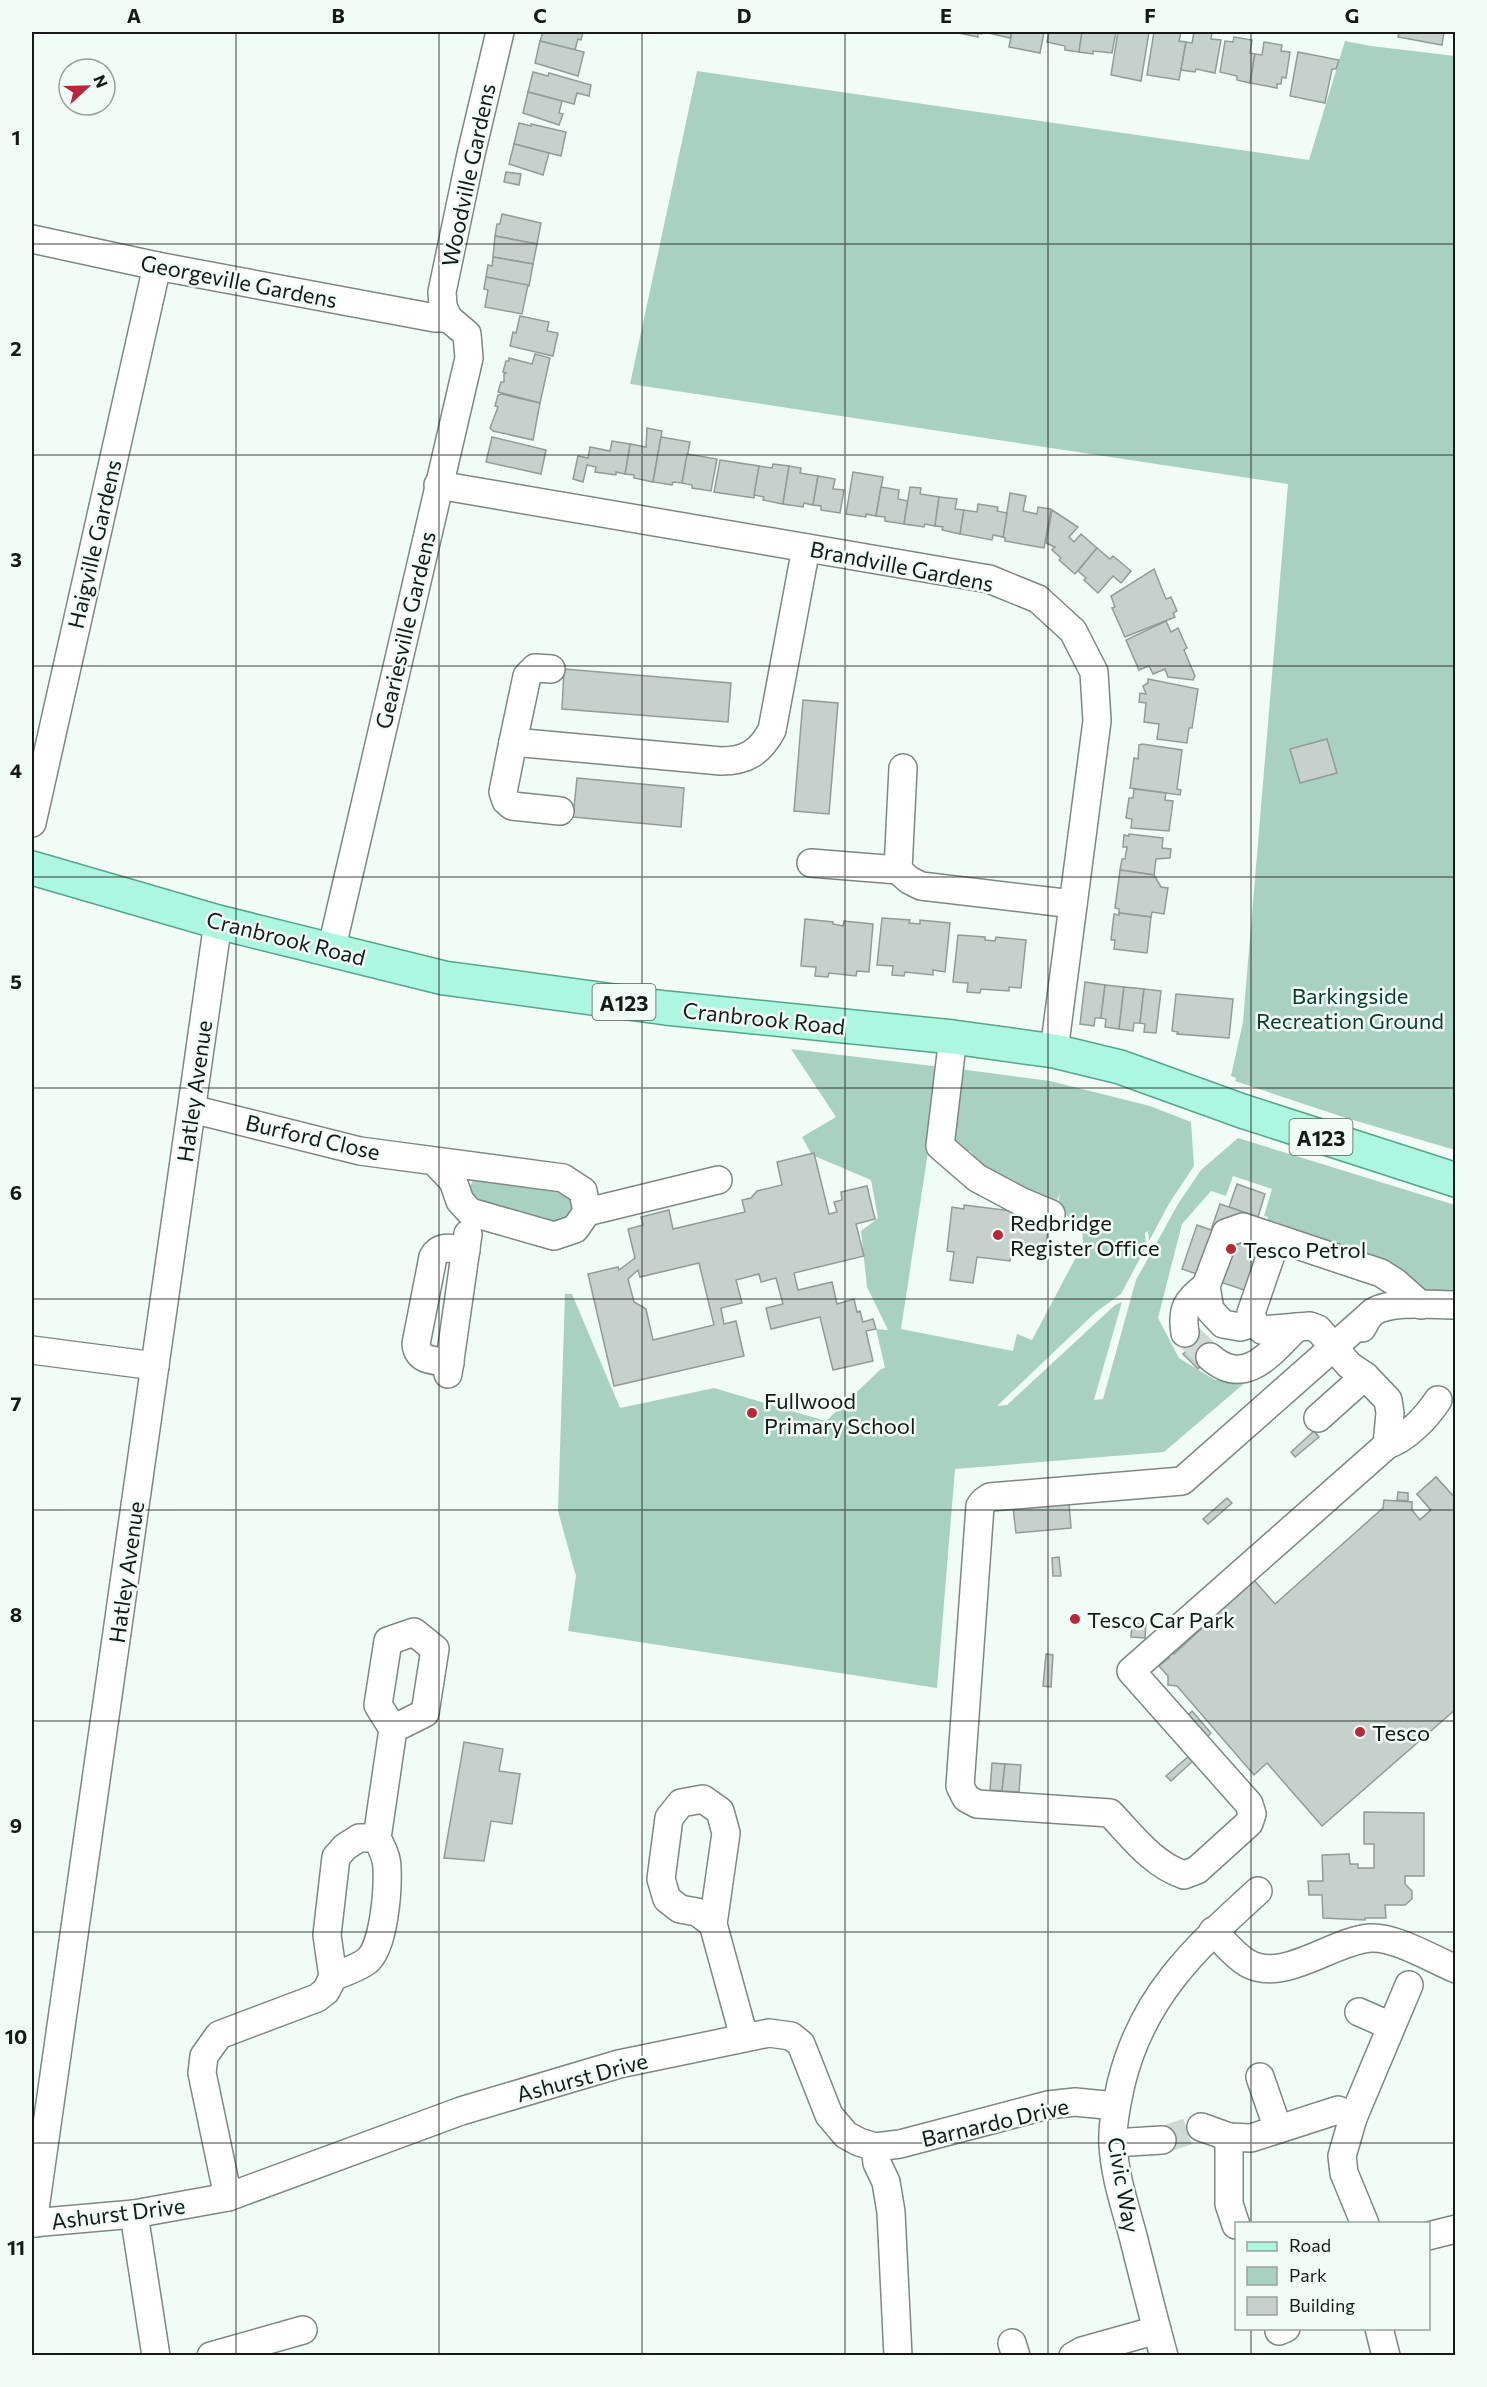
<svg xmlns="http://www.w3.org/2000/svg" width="1487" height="2387" viewBox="0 0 1487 2387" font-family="Commissioner,sans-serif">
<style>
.green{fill:#a9d1c2}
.building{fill:#c6d1cd;stroke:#929b98;stroke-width:1.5;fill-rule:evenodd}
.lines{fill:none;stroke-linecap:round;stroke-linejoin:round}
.minor-tunnel{stroke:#d0dad5;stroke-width:27;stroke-dasharray:27 14;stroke-linecap:butt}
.minor-casing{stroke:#7e8783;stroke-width:30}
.major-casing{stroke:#55a58c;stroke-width:36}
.minor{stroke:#fff;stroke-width:27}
.major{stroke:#adf7e0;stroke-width:33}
.grid{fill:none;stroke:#151917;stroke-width:1.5;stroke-opacity:0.55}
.poi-dot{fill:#b92738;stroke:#f1fcf7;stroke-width:2}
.labels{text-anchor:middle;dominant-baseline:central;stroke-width:5;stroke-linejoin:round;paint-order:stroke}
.shield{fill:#f1fcf7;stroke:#575d5a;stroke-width:1.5}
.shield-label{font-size:21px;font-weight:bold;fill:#151917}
.street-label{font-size:22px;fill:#151917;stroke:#f1fcf7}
.park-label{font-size:22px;fill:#073b2d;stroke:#f1fcf7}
.poi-label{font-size:22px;fill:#151917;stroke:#f1fcf7;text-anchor:start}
.neatline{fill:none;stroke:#151917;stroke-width:2}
.grid-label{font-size:20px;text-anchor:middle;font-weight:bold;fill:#151917}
</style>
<rect width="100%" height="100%" fill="#f1fcf7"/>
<g class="green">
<polygon points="1345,41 1371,46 1455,56 1455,1150 1343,1117 1235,1081 1236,1078 1231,1076 1243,1022 1288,484 630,384 697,71 1309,160"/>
<polygon points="791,1049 941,1067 901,1329 1013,1351 1017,1334 1032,1340 1083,1244 1082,1226 1057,1209 1060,1193 1054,1208 964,1158 973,1154 970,1151 961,1155 953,1147 959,1069 1050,1081 1150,1106 1191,1122 1194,1166 1170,1202 1149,1241 1148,1231 1145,1233 1146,1247 1121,1294 1096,1312 997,1406 1007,1405 1115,1305 1122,1302 1094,1400 1103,1399 1136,1280 1178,1204 1201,1170 1238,1138 1455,1205 1455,1291 1422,1292 1267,1223 1268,1217 1264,1216 1272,1189 1233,1176 1226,1196 1211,1191 1182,1224 1158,1318 1179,1358 1215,1380 1247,1381 1164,1452 955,1469 937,1688 568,1631 576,1576 558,1511 565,1294 572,1294 620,1408 714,1388 826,1421 881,1369 885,1368 876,1329 888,1330 867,1287 861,1231 878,1218 871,1180 812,1155 802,1137 836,1117"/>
<polygon points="473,1180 561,1186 578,1205 566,1225 476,1204 469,1188"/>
</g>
<g class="building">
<polygon points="543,32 583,32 581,40 578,39 575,50 540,41"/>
<polygon points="954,32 983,32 982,34 978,33 978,37"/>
<polygon points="988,32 1012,32 1010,38 988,33"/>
<polygon points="1012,32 1044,32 1040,53 1009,47"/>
<polygon points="1049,32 1082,32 1079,52 1065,50 1065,46 1047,42"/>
<polygon points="1082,32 1116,32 1112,53 1093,51 1093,54 1079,52"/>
<polygon points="1118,32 1149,32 1141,81 1111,75"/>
<polygon points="1154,32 1181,32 1179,41 1186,42 1179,80 1147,75"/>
<polygon points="1194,32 1212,33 1211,39 1221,40 1215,73 1196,69 1195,72 1181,70 1186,42 1192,43"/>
<polygon points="1399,32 1444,32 1442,45 1398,37"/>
<polygon points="1234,37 1252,40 1250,53 1255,54 1250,83 1237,80 1237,76 1220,72 1225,41 1233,42"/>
<polygon points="540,41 584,52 578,76 535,63"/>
<polygon points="1264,42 1282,45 1281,51 1290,52 1286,78 1282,77 1281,84 1277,84 1277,88 1250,83 1255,54 1262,55"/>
<polygon points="1298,52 1339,60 1336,69 1332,69 1325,103 1290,96"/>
<polygon points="533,72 548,76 549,73 591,85 589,96 577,93 574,104 528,92"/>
<polygon points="528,92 562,101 559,113 563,114 559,125 523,113"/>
<polygon points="519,123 531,126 531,124 566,132 561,156 514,144"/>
<polygon points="514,144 549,153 543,175 509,164"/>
<polygon points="506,172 521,174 519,185 504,182"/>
<polygon points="502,214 541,223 537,244 495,236 497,224 500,224"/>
<polygon points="495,236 537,244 533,264 493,257"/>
<polygon points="493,257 533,264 529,286 486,277 488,265 492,266"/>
<polygon points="486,277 528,285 522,314 485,307 488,290 484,289"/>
<polygon points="520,316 549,322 547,331 558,333 553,356 510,346 513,332 516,333"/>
<polygon points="535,354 550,358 540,403 498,392 501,382 504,382 504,374 506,373 503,372 506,361 509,361 509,358 532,364"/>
<polygon points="501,394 540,403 533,440 493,431 490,428 498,407 495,406 498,395"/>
<polygon points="647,428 662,431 653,482 634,478 634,475 625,474 630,444 646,447"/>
<polygon points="492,437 546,450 541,474 486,462"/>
<polygon points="661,437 690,442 682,483 673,482 672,485 653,482"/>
<polygon points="612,441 630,444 625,474 616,472 616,475 595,472 596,467 587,465 583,482 573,479 578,456 588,458 590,447 610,451"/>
<polygon points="687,454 717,459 711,491 692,488 692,485 682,483"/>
<polygon points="720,460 759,466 754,498 714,492"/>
<polygon points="773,464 789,466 783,504 763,500 764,497 754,495 759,466 772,468"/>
<polygon points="789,466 801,468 800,473 818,476 813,505 804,503 803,507 783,504"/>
<polygon points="853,472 883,477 876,516 866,514 866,517 846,514"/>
<polygon points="818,476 835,479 833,489 844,490 840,513 821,510 821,506 813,505"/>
<polygon points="881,487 899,490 898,499 908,501 904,524 885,521 885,517 876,516"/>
<polygon points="910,487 921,488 920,494 939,497 935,526 925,524 924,527 904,524"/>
<polygon points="1010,493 1026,496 1023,511 1037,514 1038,507 1051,509 1044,548 1005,541 1005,538 1003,537"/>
<polygon points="939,497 957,499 955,509 964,510 960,534 942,530 943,527 935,526"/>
<polygon points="978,504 998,507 997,511 1007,513 1003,537 993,535 992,540 960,534 964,510 977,512"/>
<polygon points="1052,510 1078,527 1069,537 1074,542 1081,534 1097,548 1075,574 1059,560 1061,558 1052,550 1055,547 1046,543"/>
<polygon points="1097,548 1110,559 1113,556 1131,571 1121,583 1113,576 1098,593 1084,580 1086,578 1078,571"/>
<polygon points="1154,569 1166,599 1171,597 1177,611 1173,613 1175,617 1125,637 1112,608 1115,607 1111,596"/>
<polygon points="1166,621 1171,632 1178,628 1187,648 1184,650 1195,676 1193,680 1168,677 1165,669 1153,674 1149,666 1139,670 1126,640"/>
<polygon points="564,669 731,683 728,722 562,709"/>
<polygon points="1148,679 1198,689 1192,728 1189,728 1187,743 1157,739 1159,724 1144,722 1146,703 1139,702 1140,693 1146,694 1143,686 1148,683"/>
<polygon points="803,700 838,703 829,814 794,811"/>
<polygon points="1327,739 1337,773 1300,783 1290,749"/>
<polygon points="1142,744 1182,750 1177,789 1181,790 1180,795 1130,788 1134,758 1138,759 1139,745"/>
<polygon points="577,778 684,788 681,827 573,817"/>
<polygon points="1134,789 1166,793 1165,800 1173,801 1169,831 1131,828 1132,819 1126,818 1129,798 1133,798"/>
<polygon points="1129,834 1163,838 1162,848 1171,849 1170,858 1156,859 1154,875 1120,870 1122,859 1125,859 1127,847 1123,847 1124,835 1129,836"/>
<polygon points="1120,870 1154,875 1161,887 1168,888 1164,914 1152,912 1151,917 1119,913 1119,909 1115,908"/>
<polygon points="1119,913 1151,917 1147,953 1114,949 1115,940 1111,940 1114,914 1119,915"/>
<polygon points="882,918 910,920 909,923 920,924 920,920 950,923 945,972 933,970 933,975 905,972 904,976 892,975 893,966 877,965"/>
<polygon points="805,919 833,922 833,924 843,926 844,921 873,924 869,972 857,971 856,976 829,973 828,977 815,976 816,967 801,966"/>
<polygon points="958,935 985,937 985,940 995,941 996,937 1026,940 1021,988 1009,987 1009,991 981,989 980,993 967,992 968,983 953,982"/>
<polygon points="1085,982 1105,985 1101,1018 1095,1018 1094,1026 1080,1024"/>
<polygon points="1105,985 1124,987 1119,1029 1105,1027 1106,1019 1101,1018"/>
<polygon points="1124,987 1144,989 1140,1023 1134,1023 1133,1031 1119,1029"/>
<polygon points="1144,989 1161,991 1156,1033 1144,1032 1145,1024 1140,1023"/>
<polygon points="1176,994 1233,999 1229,1038 1177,1034 1178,1032 1172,1031"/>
<path d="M814 1153 829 1214 837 1212 834 1202 842 1200 841 1192 867 1186 875 1219 856 1224 864 1256 794 1273 798 1290 832 1282 837 1304 854 1299 857 1312 860 1311 863 1322 873 1319 876 1329 866 1331 873 1361 833 1370 820 1317 771 1329 766 1308 783 1304 776 1278 761 1282 759 1274 736 1280 742 1303 721 1308 724 1324 736 1321 744 1356 614 1386 588 1274 618 1267 619 1270 635 1258 628 1229 643 1225 641 1217 669 1210 673 1229 745 1212 742 1200 751 1198 757 1191 782 1185 777 1162ZM699 1263 714 1325 653 1340 646 1309 634 1302 628 1279 638 1270 640 1277Z"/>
<polygon points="1237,1184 1265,1194 1258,1217 1229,1207"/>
<polygon points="1220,1204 1266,1220 1259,1246 1273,1251 1259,1295 1182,1269 1197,1225 1211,1230"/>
<polygon points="964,1205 1020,1212 1019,1216 1049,1220 1045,1253 1012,1249 1010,1261 977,1257 973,1283 950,1280 954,1252 947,1251 952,1207 964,1209"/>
<polygon points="1192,1326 1217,1350 1198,1369 1183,1354 1190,1348 1180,1338"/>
<polygon points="1314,1431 1319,1437 1295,1457 1291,1452"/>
<polygon points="1436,1477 1456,1499 1456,1700 1328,1814 1265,1743 1252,1754 1190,1683 1192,1650 1252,1596 1272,1619 1398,1509 1413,1526 1431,1510 1417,1494"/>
<polygon points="1436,1477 1456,1499 1456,1709 1322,1826 1267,1763 1254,1775 1177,1686 1168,1685 1168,1676 1159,1666 1169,1658 1169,1653 1174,1654 1254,1580 1275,1604 1383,1508 1384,1500 1412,1502 1412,1510 1420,1520 1431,1510 1417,1494"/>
<polygon points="1398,1492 1408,1493 1408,1501 1397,1500"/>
<polygon points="1227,1498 1232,1503 1208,1524 1203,1519"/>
<polygon points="1069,1503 1071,1528 1016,1533 1013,1508"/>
<polygon points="1059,1557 1061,1576 1053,1576 1052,1558"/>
<polygon points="1132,1623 1146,1624 1145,1638 1131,1637"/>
<polygon points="1046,1654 1053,1655 1051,1687 1043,1686"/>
<polygon points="1192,1711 1211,1733 1206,1738 1186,1717"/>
<polygon points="464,1742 503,1749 499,1771 520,1774 512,1824 491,1821 484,1861 444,1858"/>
<polygon points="1190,1755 1194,1760 1171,1781 1166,1776"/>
<polygon points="992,1763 1005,1764 1002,1791 990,1790"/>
<polygon points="1005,1764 1021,1765 1019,1792 1002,1791"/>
<polygon points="1364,1812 1424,1813 1424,1876 1405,1876 1405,1884 1412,1891 1412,1899 1405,1905 1385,1905 1386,1918 1365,1918 1365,1920 1323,1918 1322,1895 1309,1895 1308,1881 1323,1881 1322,1855 1349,1854 1350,1864 1358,1864 1358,1868 1374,1868 1374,1844 1364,1844"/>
</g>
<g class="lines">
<g class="minor-tunnel">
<polyline points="1185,1333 1210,1357"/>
<polyline points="1162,2140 1201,2127"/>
</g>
<g class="minor-casing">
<g id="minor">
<polyline points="32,239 157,266 435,318 448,318"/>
<polyline points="448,318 443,306 442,292 471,154 500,32"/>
<polyline points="438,485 989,579 1038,599 1073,631 1094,672 1097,721 1054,1051"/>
<polyline points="513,742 527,676 535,668 551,669"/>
<polyline points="903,768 898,870 909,880 921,886 1073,904"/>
<path d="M560 811 512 806 506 801 503 792 513 742 721 761C747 761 760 752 772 730L806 548"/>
<polyline points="32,823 157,266"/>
<polyline points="811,863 898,870"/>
<polyline points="331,951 469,358 467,334 448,318"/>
<polyline points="953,1037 940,1146 977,1178 1020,1201 1051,1214"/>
<polyline points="192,1109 360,1151 563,1178 583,1191 587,1212 575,1229 554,1236 470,1212 460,1201 453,1181 435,1162"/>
<polyline points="587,1212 718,1180"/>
<path d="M1371 1314 1182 1481 990 1497 984 1501 980 1506 960 1786 966 1798 977 1804 1110 1813C1133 1837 1152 1864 1184 1875L1197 1870 1249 1823 1252 1814 1249 1804 1131 1671 1387 1445C1407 1438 1426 1418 1438 1400"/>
<polyline points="1254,1323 1240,1327 1223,1324 1210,1310 1206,1286 1226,1233 1243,1227 1285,1241"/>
<path d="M1362 1328C1365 1323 1368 1316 1373 1312 1392 1300 1433 1305 1456 1305"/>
<path d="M1185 1333C1181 1309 1187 1300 1206 1286"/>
<polyline points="32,1350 155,1366"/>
<path d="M1210 1357C1246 1389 1272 1351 1297 1327"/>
<path d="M450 1363C435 1360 418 1362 416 1344L433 1257C440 1244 453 1249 466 1250"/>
<polyline points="448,1374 468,1234"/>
<polyline points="1318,1418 1365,1376"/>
<polyline points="1387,1445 1390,1413 1388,1400 1365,1376 1349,1365 1318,1329 1310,1326 1262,1330 1254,1323 1251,1313 1274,1246 1278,1242 1285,1241 1381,1273 1395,1282 1421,1305"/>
<polyline points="713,1924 726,1833 720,1811 703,1799 681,1803 669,1818 661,1879 667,1899 680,1909 697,1912 713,1924 744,2037"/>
<path d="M1213 1931C1224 1942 1234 1955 1247 1963 1283 1984 1332 1941 1370 1938 1394 1936 1432 1959 1456 1969"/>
<path d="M333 1977C344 1972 358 1968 367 1961 384 1947 388 1891 387 1868 387 1857 382 1848 377 1838L393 1729 378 1705 388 1641 414 1632 435 1649 425 1713 393 1729"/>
<polyline points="1359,2012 1391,2026"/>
<polyline points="1260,2077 1278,2129"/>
<polyline points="1201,2127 1229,2137 1251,2138 1338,2110 1353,2118"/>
<polyline points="1229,2137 1229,2204 1236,2225"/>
<polyline points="1113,2143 1162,2140"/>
<polyline points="875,2147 877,2163 886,2182 891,2212 898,2356"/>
<polyline points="228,2197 202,2073 204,2056 219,2035 317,1998 326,1991 333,1977 327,1935 336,1857 345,1847 359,1838 377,1838"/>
<polyline points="134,2214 156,2356"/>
<polyline points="32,2223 134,2214 228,2197 461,2111 619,2064 769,2033 791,2036 801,2044 829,2115 846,2135 859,2142 875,2147 900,2144 1048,2105 1075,2102 1116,2106"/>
<polyline points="36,2223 35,2209 218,922"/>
<polyline points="1365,2224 1344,2173 1342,2156 1353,2118 1409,1985"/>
<polyline points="1428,2236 1456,2229"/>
<polyline points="1379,2328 1386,2356"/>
<polyline points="1279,2331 1286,2328"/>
<polyline points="1012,2343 1016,2356"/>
<polyline points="211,2356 303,2330"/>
<polyline points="1073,2356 1082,2351 1157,2330"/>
<path d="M1164 2356C1153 2316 1143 2276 1133 2236 1125 2206 1114 2174 1113 2143 1112 2123 1117 2103 1121 2084 1142 1997 1194 1949 1258 1891"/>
</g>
</g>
<g class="major-casing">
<polyline id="major" points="32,868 218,922 444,978 666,1008 953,1037 1054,1051 1120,1067 1242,1111 1456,1180"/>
</g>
<use href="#minor" class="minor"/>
<use href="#major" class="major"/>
</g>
<path class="grid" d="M236 32V2356M439 32V2356M642 32V2356M845 32V2356M1048 32V2356M1251 32V2224M32 244H1456M32 455H1456M32 666H1456M32 877H1456M32 1088H1456M32 1299H1456M32 1510H1456M32 1721H1456M32 1932H1456M32 2143H1456M1251 2328V2356"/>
<g class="poi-dot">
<circle cx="998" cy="1235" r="6"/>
<circle cx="1231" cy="1249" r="6"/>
<circle cx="752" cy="1413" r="6"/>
<circle cx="1075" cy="1619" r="6"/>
<circle cx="1360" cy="1732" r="6"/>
</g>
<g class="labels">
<g class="shield">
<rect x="592.5" y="984" width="63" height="36" rx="4.5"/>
<rect x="1289.5" y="1119" width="63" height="36" rx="4.5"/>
</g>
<g class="shield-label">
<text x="624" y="1002">A123</text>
<text x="1321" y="1137">A123</text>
</g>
<g class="street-label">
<text transform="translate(468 175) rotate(-78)">Woodville Gardens</text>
<text transform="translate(239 281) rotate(11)">Georgeville Gardens</text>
<text transform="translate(94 544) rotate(-77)">Haigville Gardens</text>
<text transform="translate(902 566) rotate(11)">Brandville Gardens</text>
<text transform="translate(405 630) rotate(-77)">Geariesville Gardens</text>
<text transform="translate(286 938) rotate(14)">Cranbrook Road</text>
<text transform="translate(764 1018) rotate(6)">Cranbrook Road</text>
<text transform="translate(194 1091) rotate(-82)">Hatley Avenue</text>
<text transform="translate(313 1137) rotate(13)">Burford Close</text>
<text transform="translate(126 1572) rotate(-82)">Hatley Avenue</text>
<text transform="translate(582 2077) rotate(-15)">Ashurst Drive</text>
<text transform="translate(995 2122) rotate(-13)">Barnardo Drive</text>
<text transform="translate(1124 2185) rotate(80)">Civic Way</text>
<text transform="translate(118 2213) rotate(-7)">Ashurst Drive</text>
</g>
<g class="park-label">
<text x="1350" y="995">Barkingside<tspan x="1350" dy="25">Recreation Ground</tspan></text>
</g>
<g class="poi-label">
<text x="1010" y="1222">Redbridge<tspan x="1010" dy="25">Register Office</tspan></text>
<text x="1243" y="1249">Tesco Petrol</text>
<text x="764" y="1400">Fullwood<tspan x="764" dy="25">Primary School</tspan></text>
<text x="1087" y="1619">Tesco Car Park</text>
<text x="1372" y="1732">Tesco</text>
</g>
</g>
<rect width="1487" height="2387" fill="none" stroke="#f1fcf7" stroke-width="66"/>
<rect x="1235" y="2222" width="195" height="108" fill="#f1fcf7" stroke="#99a19d" stroke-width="1.5"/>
<rect x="1247" y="2242" width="30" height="9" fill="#adf7e0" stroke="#99a19d" stroke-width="1.5"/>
<text x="1289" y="2252" font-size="18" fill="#151917">Road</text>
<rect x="1247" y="2267" width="30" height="18" fill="#a9d1c2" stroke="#99a19d" stroke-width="1.5"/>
<text x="1289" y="2282" font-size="18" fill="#151917">Park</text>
<rect x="1247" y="2297" width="30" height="18" fill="#c6d1cd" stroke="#99a19d" stroke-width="1.5"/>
<text x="1289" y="2312" font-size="18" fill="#151917">Building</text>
<g transform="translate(87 87) rotate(68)"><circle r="28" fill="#f1fcf7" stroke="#99a19d" stroke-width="1.5"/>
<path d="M0-4.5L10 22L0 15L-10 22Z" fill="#b92738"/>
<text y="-9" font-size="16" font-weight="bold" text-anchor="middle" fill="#151917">N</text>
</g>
<rect x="33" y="33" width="1421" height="2321" class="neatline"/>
<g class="grid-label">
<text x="134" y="23">A</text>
<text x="338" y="23">B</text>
<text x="540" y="23">C</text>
<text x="744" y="23">D</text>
<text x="946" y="23">E</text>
<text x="1150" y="23">F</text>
<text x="1352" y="23">G</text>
<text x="16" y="145">1</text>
<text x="16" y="356">2</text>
<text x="16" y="567">3</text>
<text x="16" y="778">4</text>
<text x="16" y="989">5</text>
<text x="16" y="1200">6</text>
<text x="16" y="1411">7</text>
<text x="16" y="1622">8</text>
<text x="16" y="1833">9</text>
<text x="16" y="2044">10</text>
<text x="16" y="2255">11</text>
</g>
</svg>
